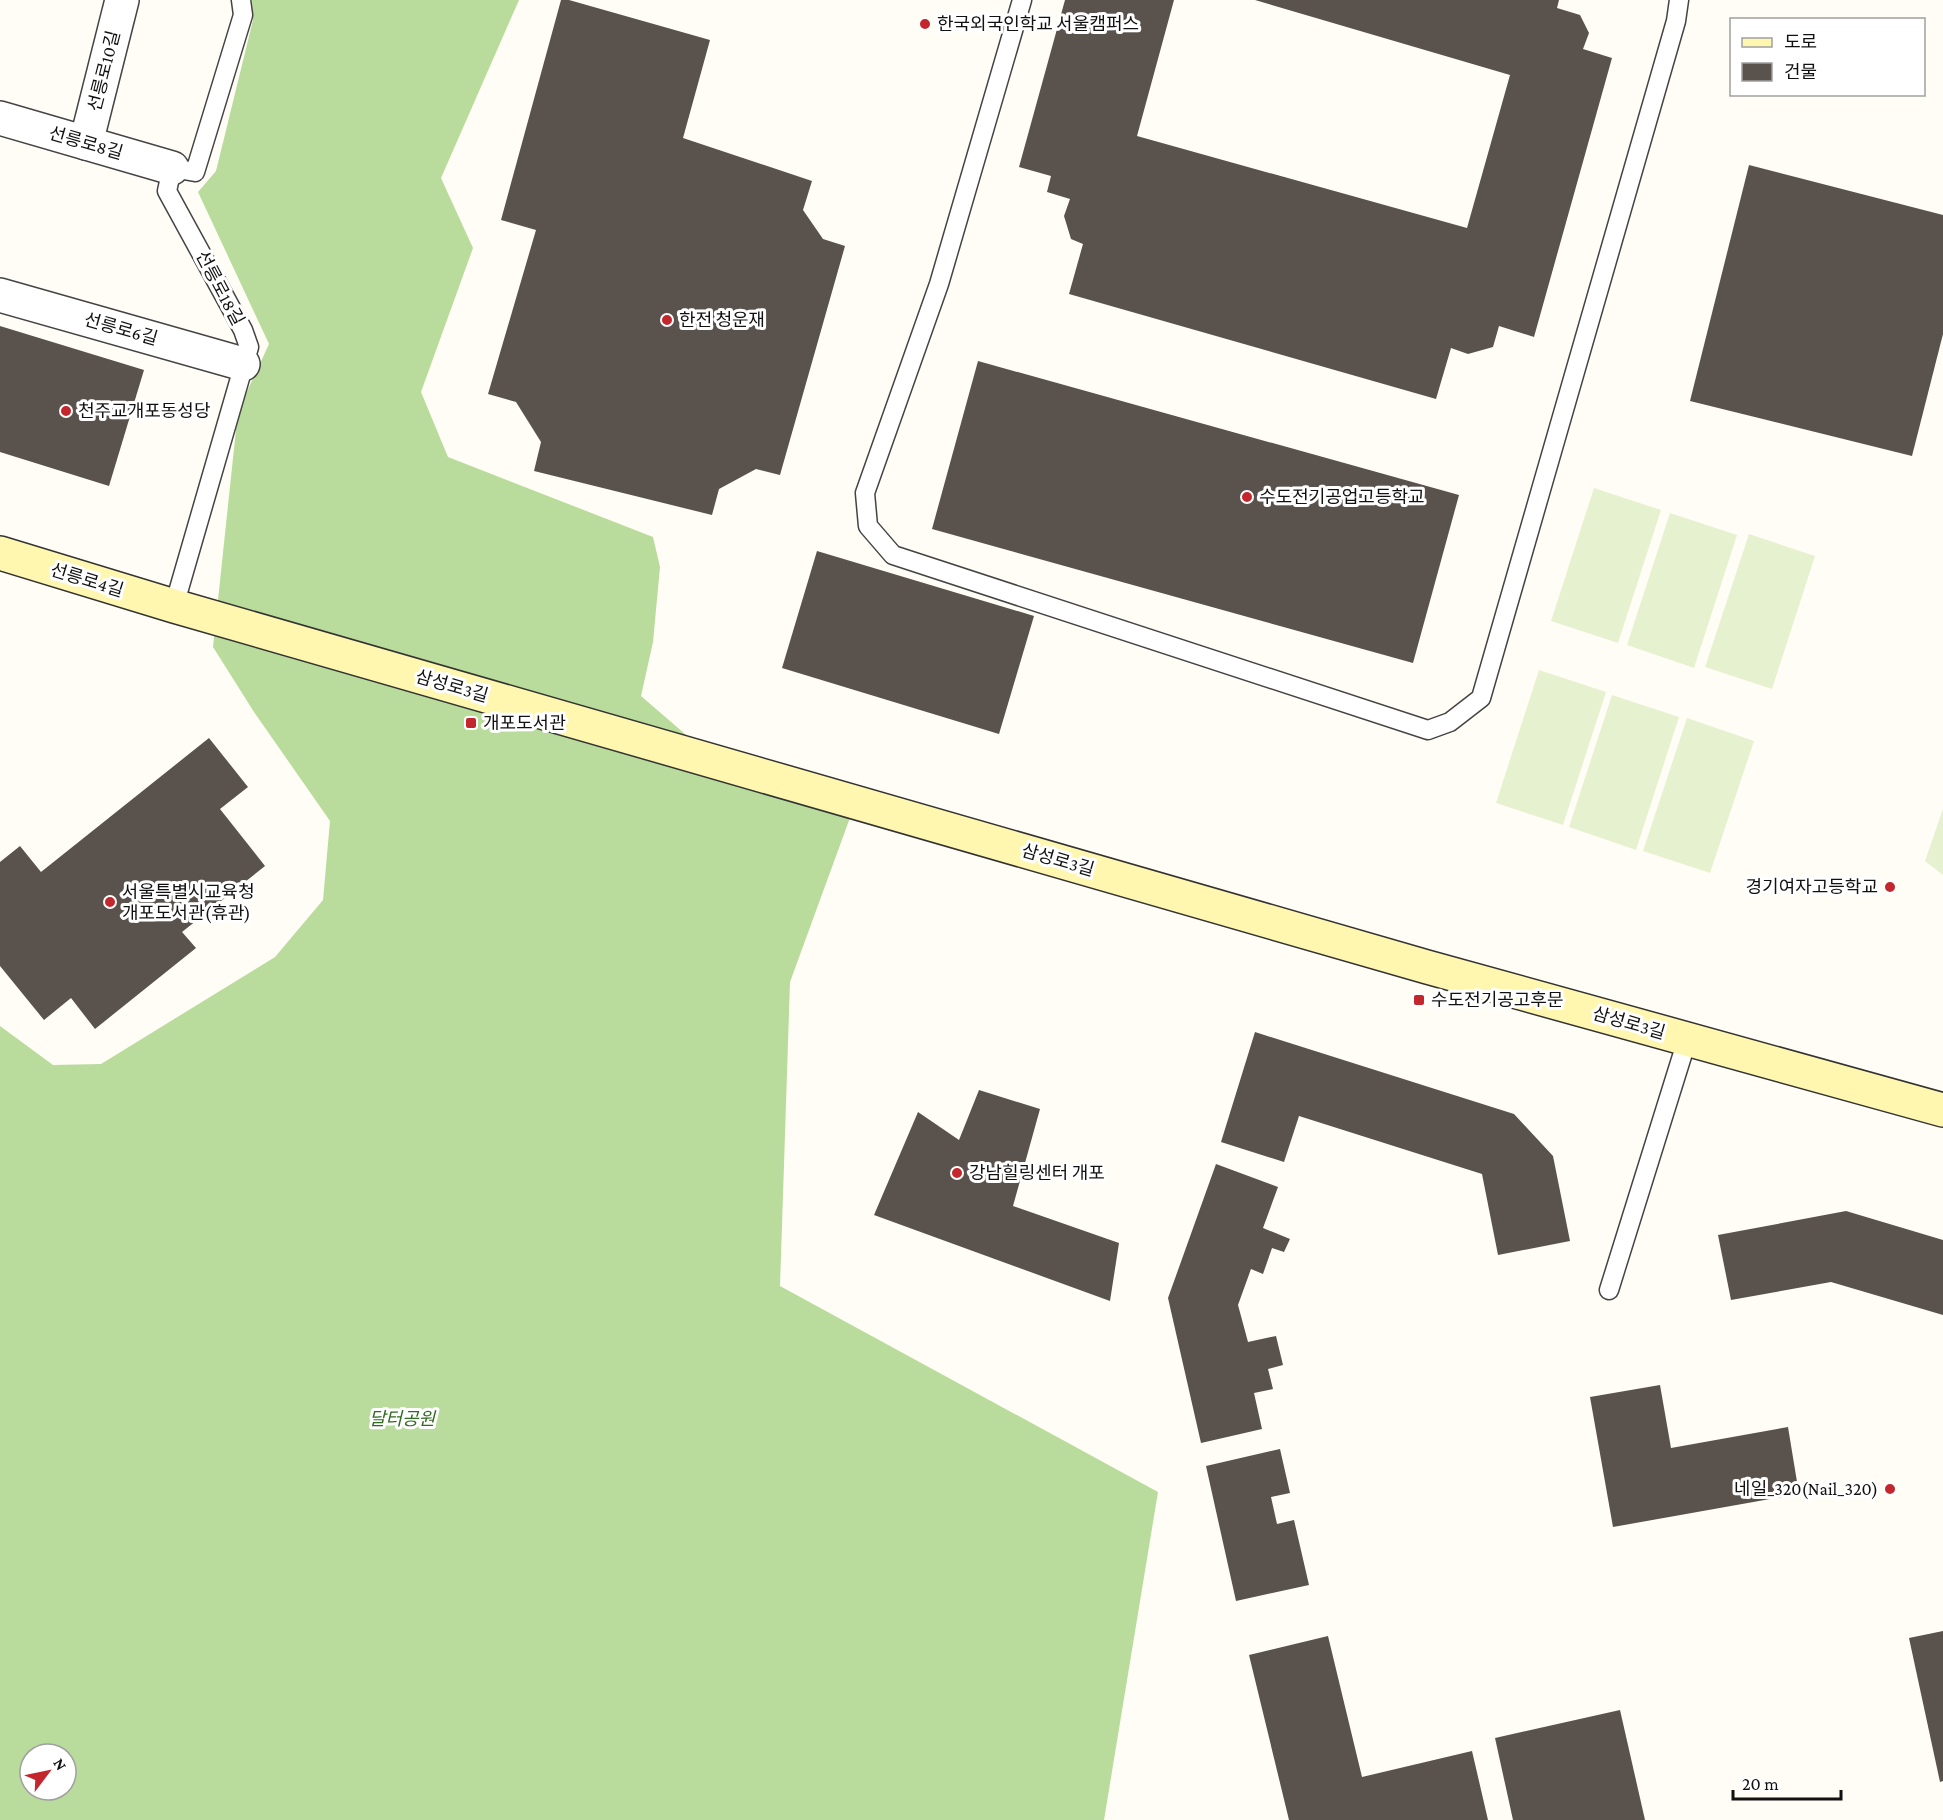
<svg xmlns="http://www.w3.org/2000/svg" width="1943" height="1820" viewBox="0 0 1943 1820" font-family="'Crimson Pro','Noto Sans KR',serif">
<style>
.forest{fill:#b9dc9c;fill-rule:evenodd}
.pitch{fill:#e6f2cf}
.building{fill:#5a524d}
.lines{fill:none;stroke-linecap:round;stroke-linejoin:round}
.lane-casing{stroke:#444;stroke-width:21}
.street-casing{stroke:#444;stroke-width:36}
.secondary-casing{stroke:#333;stroke-width:36}
.lane{stroke:#fff;stroke-width:18}
.street{stroke:#fff;stroke-width:33}
.secondary{stroke:#fff6b0;stroke-width:33}
.poi-dot{fill:#c4262e;stroke:#fff;stroke-width:2}
.labels{text-anchor:middle;dominant-baseline:central;stroke-width:6;stroke-linejoin:round;paint-order:stroke}
.poi-label{font-size:18px;fill:#111;stroke:#fff;text-anchor:start}
.street-label{font-size:18px;fill:#111;stroke:#fff}
.park-label{font-size:18px;font-style:italic;fill:#2f6b1f;stroke:#fff}
</style>
<rect width="100%" height="100%" fill="#fffdf5"/>
<path class="forest" d="M252 0H519L441 178 473 248 421 392 448 457 653 537 660 567 653 642 641 696 714 759 851 815 790 982 780 1286 1158 1492 1104 1820H0V1026L53 1065 101 1064 275 957 323 900 330 821 254 712 213 647 238 411 269 344 198 192 216 171 253 20ZM30 1754H66V1790H30Z"/>
<g class="pitch">
<polygon points="1594,488 1661,510 1618,643 1551,621"/>
<polygon points="1670,513 1737,535 1694,668 1627,645"/>
<polygon points="1749,534 1815,556 1772,689 1705,667"/>
<polygon points="1539,670 1606,692 1563,825 1496,803"/>
<polygon points="1612,695 1679,717 1636,850 1569,827"/>
<polygon points="1687,718 1754,741 1710,873 1643,851"/>
<polygon points="1943,809 1943,875 1925,861"/>
</g>
<g class="building">
<polygon points="561,0 569,0 710,40 683,138 812,181 803,210 823,239 845,246 780,475 756,469 719,489 712,515 534,471 541,442 516,402 488,394 536,230 501,220"/>
<polygon points="1065,0 1174,0 1137,136 1467,228 1510,75 1255,0 1559,0 1557,8 1580,15 1589,33 1583,49 1612,58 1534,337 1499,326 1493,347 1468,354 1451,348 1436,399 1069,294 1083,244 1071,239 1064,216 1070,199 1047,192 1051,176 1019,167"/>
<polygon points="1749,165 1943,215 1943,334 1912,456 1690,401"/>
<polygon points="0,326 144,370 109,486 0,452"/>
<polygon points="978,361 1459,495 1413,663 932,529"/>
<polygon points="817,551 1034,616 999,734 782,668"/>
<polygon points="209,738 248,787 220,809 265,866 182,932 196,948 95,1029 71,998 44,1020 0,966 0,862 20,846 41,872"/>
<polygon points="1255,1032 1514,1114 1553,1156 1570,1241 1498,1255 1482,1174 1299,1116 1284,1162 1221,1142"/>
<polygon points="979,1090 1040,1109 1013,1206 1119,1243 1110,1301 874,1215 918,1112 959,1140"/>
<polygon points="1216,1164 1278,1187 1263,1228 1290,1239 1284,1252 1272,1248 1263,1274 1251,1269 1238,1305 1248,1342 1276,1336 1283,1365 1268,1369 1273,1389 1254,1393 1262,1429 1201,1443 1168,1298"/>
<polygon points="1846,1211 1943,1240 1943,1315 1831,1282 1731,1300 1718,1235"/>
<polygon points="1660,1385 1671,1448 1788,1427 1799,1494 1613,1527 1590,1397"/>
<polygon points="1280,1449 1290,1493 1271,1497 1277,1524 1294,1520 1309,1585 1236,1601 1206,1466"/>
<polygon points="1943,1631 1943,1781 1940,1782 1909,1638"/>
<polygon points="1328,1636 1362,1777 1472,1751 1488,1820 1289,1820 1249,1655"/>
<polygon points="1620,1710 1645,1820 1513,1820 1495,1738"/>
</g>
<g class="lines">
<g class="lane-casing">
<g id="lane">
<polyline points="1022,0 939,284 865,493 868,526 893,555 1428,730 1450,722 1481,698 1676,21 1679,0"/>
<polyline points="174,606 249,347 243,330 167,191 172,168 195,172 243,15 241,0"/>
<polyline points="1609,1290 1687,1040"/>
</g>
</g>
<g class="street-casing">
<g id="street">
<polyline points="0,118 172,168"/>
<polyline points="86,143 122,0"/>
<polyline points="0,295 243,364"/>
</g>
</g>
<g class="secondary-casing">
<polyline id="secondary" points="0,553 174,606 1427,967 1943,1110"/>
</g>
<use href="#lane" class="lane"/>
<use href="#street" class="street"/>
<use href="#secondary" class="secondary"/>
</g>
<g class="poi-dot">
<circle cx="925" cy="24" r="6"/>
<circle cx="667" cy="320" r="6"/>
<circle cx="66" cy="411" r="6"/>
<circle cx="1247" cy="497" r="6"/>
<rect x="465" y="717" width="12" height="12" rx="3"/>
<circle cx="1890" cy="887" r="6"/>
<circle cx="110" cy="902" r="6"/>
<rect x="1413" y="994" width="12" height="12" rx="3"/>
<circle cx="957" cy="1173" r="6"/>
<circle cx="1890" cy="1489" r="6"/>
</g>
<g class="labels">
<g class="poi-label">
<text x="937" y="24">한국외국인학교 서울캠퍼스</text>
<text x="679" y="320">한전 청운재</text>
<text x="78" y="411">천주교개포동성당</text>
<text x="1259" y="497">수도전기공업고등학교</text>
<text x="483" y="723">개포도서관</text>
<text x="1878" y="887" text-anchor="end">경기여자고등학교</text>
<text x="122" y="892">서울특별시교육청<tspan x="122" dy="21">개포도서관(휴관)</tspan></text>
<text x="1431" y="1000">수도전기공고후문</text>
<text x="969" y="1173">강남힐링센터 개포</text>
<text x="1878" y="1489" text-anchor="end">네일_320(Nail_320)</text>
</g>
<g class="street-label">
<text transform="translate(104 71) rotate(-76)">선릉로10길</text>
<text transform="translate(86 143) rotate(16)">선릉로8길</text>
<text transform="translate(220 288) rotate(62)">선릉로18길</text>
<text transform="translate(121 329) rotate(16)">선릉로6길</text>
<text transform="translate(87 580) rotate(17)">선릉로4길</text>
<text transform="translate(452 686) rotate(16)">삼성로3길</text>
<text transform="translate(1058 860) rotate(16)">삼성로3길</text>
<text transform="translate(1629 1023) rotate(16)">삼성로3길</text>
</g>
<g class="park-label">
<text x="402" y="1419">달터공원</text>
</g>
</g>
<rect x="1730" y="18" width="195" height="78" fill="#ffffff" stroke="#a0a0a0" stroke-width="1.5"/>
<rect x="1742" y="38" width="30" height="9" fill="#fff6b0" stroke="#a0a0a0" stroke-width="1.5"/>
<text x="1784" y="48" font-size="18" fill="#111111">도로</text>
<rect x="1742" y="63" width="30" height="18" fill="#5a524d" stroke="#a0a0a0" stroke-width="1.5"/>
<text x="1784" y="78" font-size="18" fill="#111111">건물</text>
<g transform="translate(48 1772) rotate(58)"><circle r="28" fill="#ffffff" stroke="#a0a0a0" stroke-width="1.5"/>
<path d="M0-4.5L10 22L0 15L-10 22Z" fill="#c4262e"/>
<text y="-9" font-size="16" font-weight="bold" text-anchor="middle" fill="#111111">N</text>
</g>
<path d="M1733 1790v9h108v-9" fill="none" stroke="#111111" stroke-width="3"/>
<text x="1742" y="1790" font-size="18" fill="#111111" stroke="#ffffff" stroke-width="4.5" paint-order="stroke">20 m</text>
</svg>
